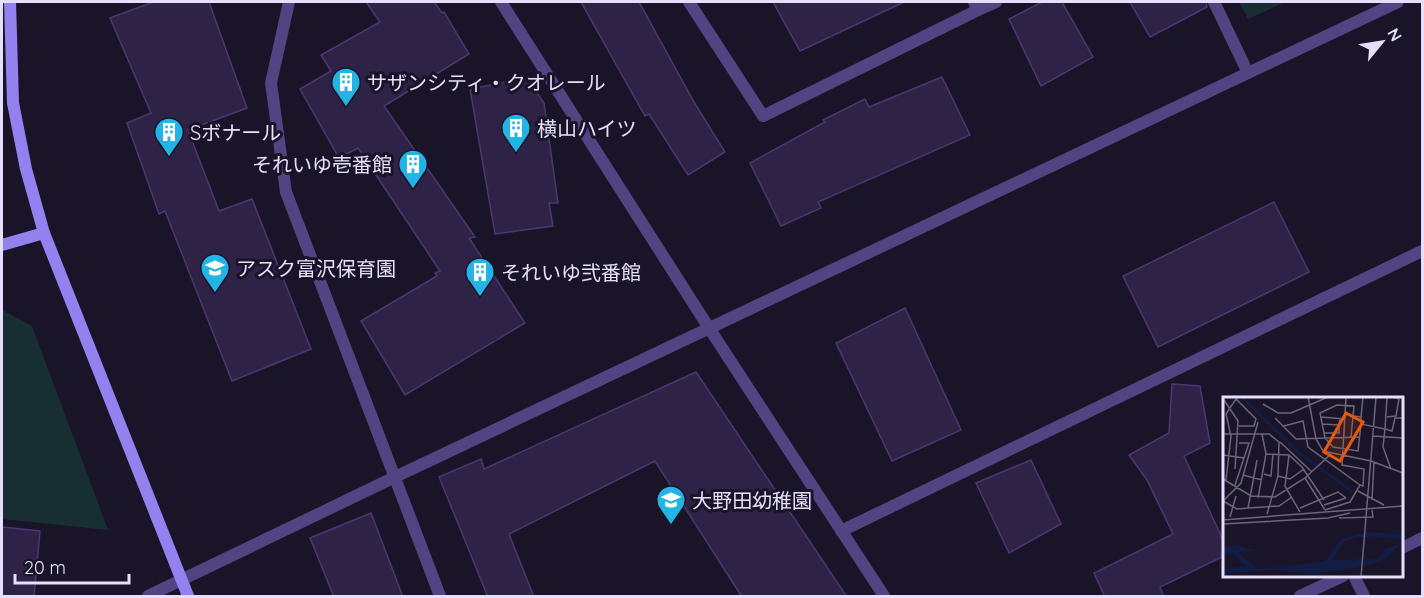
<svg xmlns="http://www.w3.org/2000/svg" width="1424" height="598" viewBox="0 0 1424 598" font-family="Quicksand,'Noto Sans JP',sans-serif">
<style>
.green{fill:#172f32}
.building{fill:#2f2247;stroke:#4b3771;stroke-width:1.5}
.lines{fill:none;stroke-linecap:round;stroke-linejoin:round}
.street{stroke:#504482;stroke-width:12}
.secondary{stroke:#9481f0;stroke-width:12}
.labels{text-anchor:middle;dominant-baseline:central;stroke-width:6;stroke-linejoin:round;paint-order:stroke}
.poi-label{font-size:20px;fill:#e6dffb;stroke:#1a1428;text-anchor:start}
.inset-river{fill:none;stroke:#121c44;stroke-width:3}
.inset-road{fill:none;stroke:#6c657c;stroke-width:1.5}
.view{fill:#e8590c;fill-opacity:0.15;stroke:#e8590c;stroke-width:3}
.inset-edge{fill:none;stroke:#e6dffb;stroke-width:3}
</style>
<rect width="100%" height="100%" fill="#1a1428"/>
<g class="green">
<polygon points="1239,2 1285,2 1248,19"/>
<polygon points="2,310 32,326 108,530 2,519"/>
</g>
<g class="building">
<polygon points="153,2 209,2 247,108 188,130 219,211 252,199 311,349 232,381 165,211 159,214 127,123 151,113 110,18"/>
<polygon points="366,2 434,2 442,13 444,12 469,54 384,106 475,237 469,238 525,323 405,395 361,321 437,276 435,273 440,271 358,148 339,158 300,89 331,71 321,55 380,22"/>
<polygon points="581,2 639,2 694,102 725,152 688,175 649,114 645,116"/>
<polygon points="773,2 904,2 800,51"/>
<polygon points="1042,2 1062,2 1093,57 1041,86 1009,19"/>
<polygon points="1130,2 1206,2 1207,7 1150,37"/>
<polygon points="942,77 970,135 818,202 821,208 781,226 750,163 825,122 823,120 865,99 869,107"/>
<polygon points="527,78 544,103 558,203 549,203 553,226 495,234 470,89"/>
<polygon points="1274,202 1309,272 1158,347 1123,276"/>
<polygon points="905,308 961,430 892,461 836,343"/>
<polygon points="696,372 847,597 742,597 655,461 509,534 534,597 488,597 439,477 481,459 484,469"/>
<polygon points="1172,384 1200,386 1210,443 1184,456 1224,542 1224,556 1160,587 1164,597 1105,597 1094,573 1173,534 1147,480 1129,455 1169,433"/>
<polygon points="1031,460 1061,524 1009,553 976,483"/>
<polygon points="371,513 403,597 334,597 310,538"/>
<polygon points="2,527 40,531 34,597 2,597"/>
</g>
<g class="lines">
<g class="street">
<polyline points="289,2 271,83 286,192 440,596"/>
<polyline points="501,2 709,328 884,596"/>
<polyline points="689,2 763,116 978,10"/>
<polyline points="974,2 978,10 996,2"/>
<polyline points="1214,2 1248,73"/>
<polyline points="841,531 1422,251"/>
<polyline points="1402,548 1422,538"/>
<polyline points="1354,576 1364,596"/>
<polyline points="148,596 395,477 1398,2"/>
<polyline points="1300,596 1343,576"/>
</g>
<g class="secondary">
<polyline points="10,2 13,103 26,169 44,233 188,596"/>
<polyline points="2,245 44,233"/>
</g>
</g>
<defs>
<g id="building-pin" transform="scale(1.5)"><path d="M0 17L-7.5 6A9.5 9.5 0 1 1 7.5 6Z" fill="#21b4e5" stroke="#1a1428"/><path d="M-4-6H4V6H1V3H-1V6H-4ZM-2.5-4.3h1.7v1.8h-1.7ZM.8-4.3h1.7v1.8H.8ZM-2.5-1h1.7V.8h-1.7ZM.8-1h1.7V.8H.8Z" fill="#fff"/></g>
<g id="school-pin" transform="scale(1.5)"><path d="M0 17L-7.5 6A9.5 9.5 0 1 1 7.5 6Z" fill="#21b4e5" stroke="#1a1428"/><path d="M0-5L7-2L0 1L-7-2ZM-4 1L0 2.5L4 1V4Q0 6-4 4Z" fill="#fff"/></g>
</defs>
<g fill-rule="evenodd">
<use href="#building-pin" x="346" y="82"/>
<use href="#building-pin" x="516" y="128"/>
<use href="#building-pin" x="169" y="132"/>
<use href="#building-pin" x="413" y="164"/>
<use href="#school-pin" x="215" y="268"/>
<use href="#building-pin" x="480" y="272"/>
<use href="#school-pin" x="671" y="500"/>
</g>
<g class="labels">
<g class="poi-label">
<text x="367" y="82">サザンシティ・クオレール</text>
<text x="537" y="128">横山ハイツ</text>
<text x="190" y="132">Sボナール</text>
<text x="392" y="164" text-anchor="end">それいゆ壱番館</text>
<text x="236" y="268">アスク富沢保育園</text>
<text x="501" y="272">それいゆ弐番館</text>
<text x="692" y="500">大野田幼稚園</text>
</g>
</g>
<g transform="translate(1223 397)">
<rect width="180" height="180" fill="#1a1428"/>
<path d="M144 135 180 137V142L135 140 122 144 109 163 154 162 162 152 180 146 157 165 132 171 89 177 49 173 0 177V172L23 169 10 157 0 158V150L15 148 54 162 31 154 15 155 34 172 80 167 102 164 118 142Z" fill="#121c44"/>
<path class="inset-river" d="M19 0 76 56 130 95"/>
<path class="inset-road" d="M85 0 93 42 100 54 148 64 180 76M164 0 162 32 169 34 172 21H180M1 3 15 24 12 72M40 7 55 16H68L105 0M98 20 122 22M138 20 140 0M164 20 173 19 176 2 169 0M52 21 73 42 137 40M99 27 116 28 117 21M138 27 135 54 110 50 102 41 97 16 114 8 131 9 130 19 138 20V27L162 32 160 50 168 72M61 29 80 24 85 50 137 88M101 36H116V28M0 37H46L56 45 55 79 44 117M150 39 180 41M128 40 130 19M57 45 89 75M43 57 66 58 79 70 101 103M0 58 21 61M66 58 62 89 77 115M119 69 123 0M41 77 48 79 50 57M20 78 39 83M55 79 67 82 81 72M82 81 102 113M0 82 28 99 52 100 82 81 108 57M3 83 8 39 3 17 13 2 33 22 31 29H16M12 88 26 46H16M135 94 161 108M35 101 43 57 39 37M149 103 151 65M0 104 18 86 35 25M0 104 14 112 25 111 56 109 69 100M101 108 123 101M25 111 34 63M77 111 115 95 123 101M102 113 127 105 137 88 140 89 141 72 119 68M7 120 13 99M116 121 150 120 149 113M0 123 180 109M0 127 105 121 127 116M138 180 153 0"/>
<path class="view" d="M123 16 140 25 117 64 101 55Z"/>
<rect width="180" height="180" class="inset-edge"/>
</g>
<rect width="1424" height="598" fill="none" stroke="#e6dffb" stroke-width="6"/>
<g transform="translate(1382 42) rotate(60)" stroke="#1a1428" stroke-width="4.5" paint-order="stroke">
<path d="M0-4.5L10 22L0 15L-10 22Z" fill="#e6dffb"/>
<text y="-9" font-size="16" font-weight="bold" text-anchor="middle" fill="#e6dffb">N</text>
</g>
<path d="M15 574v9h114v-9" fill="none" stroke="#e6dffb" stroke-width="3"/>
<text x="24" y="574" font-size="18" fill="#e6dffb" stroke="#1a1428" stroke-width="4.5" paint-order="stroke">20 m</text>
</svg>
